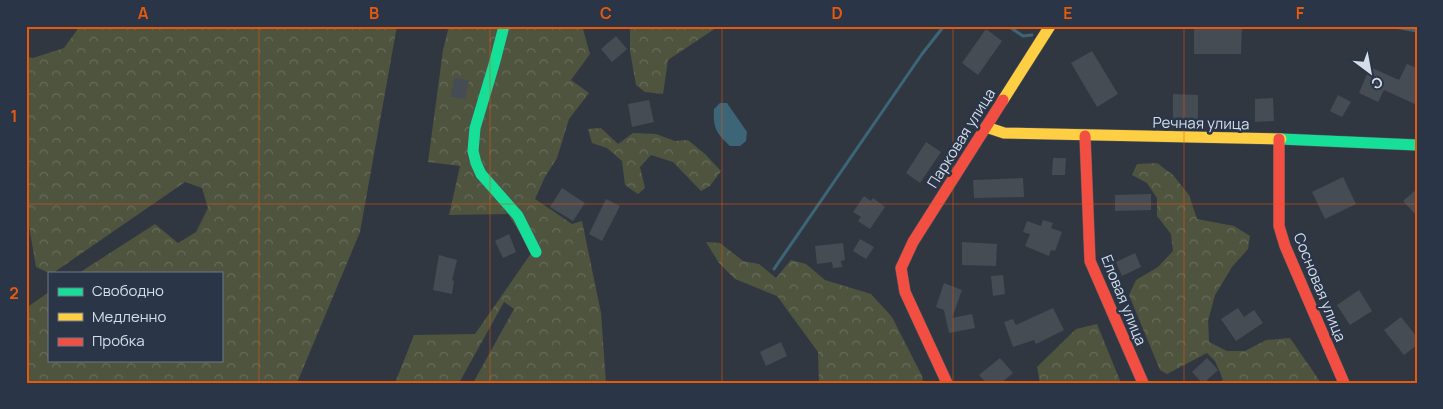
<svg xmlns="http://www.w3.org/2000/svg" width="1443" height="409" viewBox="0 0 1443 409" font-family="Manrope,sans-serif">
<style>
.forest{fill:url(#forest-crowns)}
.water{fill:#3c6677}
.lines{fill:none;stroke-linecap:round;stroke-linejoin:round}
.stream{stroke:#3c6677;stroke-width:3}
.building{fill:#464c54}
.fast-casing{stroke:#50565e;stroke-width:12}
.slow-casing{stroke:#50565e;stroke-width:12}
.jam-casing{stroke:#50565e;stroke-width:12}
.fast{stroke:#16e098;stroke-width:11}
.slow{stroke:#ffcf43;stroke-width:11}
.jam{stroke:#f24e42;stroke-width:11}
.grid{fill:none;stroke:#e8590c;stroke-width:1;stroke-opacity:0.55}
.labels{text-anchor:middle;dominant-baseline:central;stroke-width:5;stroke-linejoin:round;paint-order:stroke}
.street-label{font-size:15px;fill:#d5dde9;stroke:#2a3648}
.neatline{fill:none;stroke:#e8590c;stroke-width:2}
.grid-label{font-size:16px;text-anchor:middle;font-weight:bold;fill:#e8590c}
</style>
<defs>
<pattern id="forest-crowns" width="20" height="18" patternUnits="userSpaceOnUse" patternTransform="scale(1.25)"><rect width="20" height="18" fill="#4f543f"/><path d="M2 6a3 3 0 1 1 6 0M12 15a3 3 0 1 1 6 0" fill="none" stroke="#676c5b"/></pattern>
</defs>
<rect width="100%" height="100%" fill="#313741"/>
<g class="forest">
<polygon points="80,26 397,26 360,232 297,383 26,383 26,308 49,292 49,360 221,360 221,273 79,273 155,224 178,243 196,232 208,208 202,188 185,182 53,273 49,273 36,267 26,208 26,57 33,58 64,48"/>
<polygon points="449,26 585,26 583,29 590,54 571,80 589,93 569,119 557,158 545,177 535,199 572,224 582,221 601,313 606,383 473,383 514,309 504,302 459,383 395,383 414,335 475,334 532,252 508,214 449,215 460,166 428,162 443,50"/>
<polygon points="630,26 719,26 668,60 663,94 645,92 636,85 630,51"/>
<polygon points="601,128 618,144 633,133 656,134 675,141 688,140 705,154 721,171 710,186 701,191 673,162 651,155 640,167 645,188 638,194 625,185 622,161 607,148 592,143 588,129"/>
<polygon points="1157,163 1173,175 1189,195 1197,219 1234,226 1250,236 1248,249 1232,267 1215,295 1208,321 1209,342 1227,351 1245,351 1266,340 1290,338 1321,383 1220,383 1223,379 1215,361 1207,353 1167,374 1160,370 1129,295 1136,280 1158,267 1173,251 1171,234 1157,216 1157,198 1147,183 1132,175 1137,164"/>
<polygon points="706,242 720,243 743,261 759,264 776,278 791,260 806,264 825,280 871,294 892,317 922,376 923,383 819,383 818,352 777,296 735,279 719,263"/>
<polygon points="1097,324 1121,383 1040,383 1037,367 1076,329"/>
</g>
<path class="water" d="M720 103H727L747 132 746 141 740 146H730C716 133 713 128 714 109Z"/>
<g class="lines">
<g class="stream">
<polyline points="1008,26 1023,36 1032,35"/>
<polyline points="1390,26 1417,31"/>
<polyline points="774,269 922,54 944,26"/>
</g>
</g>
<g class="building">
<polygon points="1194,26 1242,26 1241,54 1194,54"/>
<polygon points="986,29 1002,41 978,75 962,63"/>
<polygon points="616,36 627,49 612,62 601,49"/>
<polygon points="1092,51 1118,94 1097,107 1071,63"/>
<polygon points="1407,64 1417,68 1417,105 1384,90 1378,102 1359,93 1370,67 1399,80"/>
<polygon points="454,78 469,80 465,99 451,97"/>
<polygon points="1173,94 1198,95 1198,120 1173,119"/>
<polygon points="1338,95 1351,102 1342,117 1330,111"/>
<polygon points="1273,98 1274,121 1255,122 1255,99"/>
<polygon points="649,100 654,122 632,127 628,104"/>
<polygon points="926,142 941,152 920,183 906,173"/>
<polygon points="1053,158 1066,158 1065,175 1052,175"/>
<polygon points="1343,177 1356,204 1325,219 1312,192"/>
<polygon points="1023,178 1024,197 974,198 973,180"/>
<polygon points="562,188 585,203 573,221 550,207"/>
<polygon points="1417,189 1417,216 1403,201"/>
<polygon points="1151,194 1151,210 1115,211 1115,195"/>
<polygon points="864,196 871,201 873,198 885,207 870,229 858,221 861,217 853,212"/>
<polygon points="606,199 620,206 602,241 589,234"/>
<polygon points="1043,220 1053,223 1051,228 1062,232 1055,251 1051,250 1049,256 1025,246 1030,234 1023,232 1027,221 1041,226"/>
<polygon points="509,234 516,252 503,258 495,241"/>
<polygon points="860,239 874,247 866,259 853,251"/>
<polygon points="962,242 997,244 996,266 962,265"/>
<polygon points="843,243 845,260 841,261 842,267 833,268 832,262 817,264 815,246"/>
<polygon points="1135,253 1141,267 1122,276 1116,262"/>
<polygon points="439,255 457,260 452,280 454,281 452,294 433,290"/>
<polygon points="1003,275 1005,294 993,296 991,276"/>
<polygon points="944,283 962,290 952,318 972,314 975,328 949,333 944,310 936,307"/>
<polygon points="1359,290 1372,311 1350,325 1337,305"/>
<polygon points="1053,308 1064,330 1036,344 1034,340 1013,347 1004,322 1013,319 1016,325"/>
<polygon points="1238,308 1244,317 1254,310 1263,323 1236,341 1221,319"/>
<polygon points="1401,317 1417,337 1417,345 1404,355 1384,330"/>
<polygon points="781,342 787,356 766,366 760,352"/>
<polygon points="1000,358 1013,373 1001,383 986,383 979,375"/>
<polygon points="1207,358 1218,370 1204,383 1202,383 1192,372"/>
</g>
<g class="lines">
<g class="fast-casing">
<g id="fast">
<polyline points="504,26 495,61 475,128 473,151 476,163 481,174 518,216 536,252"/>
<polyline points="1281,139 1417,145"/>
</g>
</g>
<g class="slow-casing">
<g id="slow">
<polyline points="1003,100 1050,26"/>
<polyline points="986,127 1004,133 1281,139"/>
</g>
</g>
<g class="jam-casing">
<g id="jam">
<polyline points="1085,136 1090,261 1143,383"/>
<polyline points="1279,139 1279,226 1285,246 1344,383"/>
<polyline points="947,383 905,292 901,268 913,242 1003,100"/>
</g>
</g>
<use href="#fast" class="fast"/>
<use href="#slow" class="slow"/>
<use href="#jam" class="jam"/>
</g>
<path class="grid" d="M259 26V383M490 26V383M722 26V383M953 26V383M1184 26V383M26 204H1417"/>
<g class="labels">
<g class="street-label">
<text transform="translate(1201 123) rotate(1)">Речная улица</text>
<text transform="translate(961 138) rotate(-58)">Парковая улица</text>
<text transform="translate(1320 287) rotate(68)">Сосновая улица</text>
<text transform="translate(1124 300) rotate(68)">Еловая улица</text>
</g>
</g>
<rect width="1443" height="409" fill="none" stroke="#2a3648" stroke-width="55"/>
<rect x="48" y="272" width="175" height="90" fill="#2a3648" stroke="#6e7988"/>
<rect x="58" y="288" width="25" height="8" fill="#16e098" stroke="#6e7988"/>
<text x="92" y="296" font-size="15" fill="#d5dde9">Свободно</text>
<rect x="58" y="313" width="25" height="8" fill="#ffcf43" stroke="#6e7988"/>
<text x="92" y="322" font-size="15" fill="#d5dde9">Медленно</text>
<rect x="58" y="338" width="25" height="8" fill="#f24e42" stroke="#6e7988"/>
<text x="92" y="346" font-size="15" fill="#d5dde9">Пробка</text>
<g transform="translate(1370 72) rotate(148)" stroke="#2a3648" stroke-width="4" paint-order="stroke">
<path d="M0-4L9 19L0 12L-9 19Z" fill="#d5dde9"/>
<text y="-8" font-size="14" font-weight="bold" text-anchor="middle" fill="#d5dde9">С</text>
</g>
<rect x="28" y="28" width="1388" height="354" class="neatline"/>
<g class="grid-label">
<text x="143" y="19">A</text>
<text x="374" y="19">B</text>
<text x="606" y="19">C</text>
<text x="837" y="19">D</text>
<text x="1068" y="19">E</text>
<text x="1300" y="19">F</text>
<text x="14" y="122">1</text>
<text x="14" y="299">2</text>
</g>
</svg>
